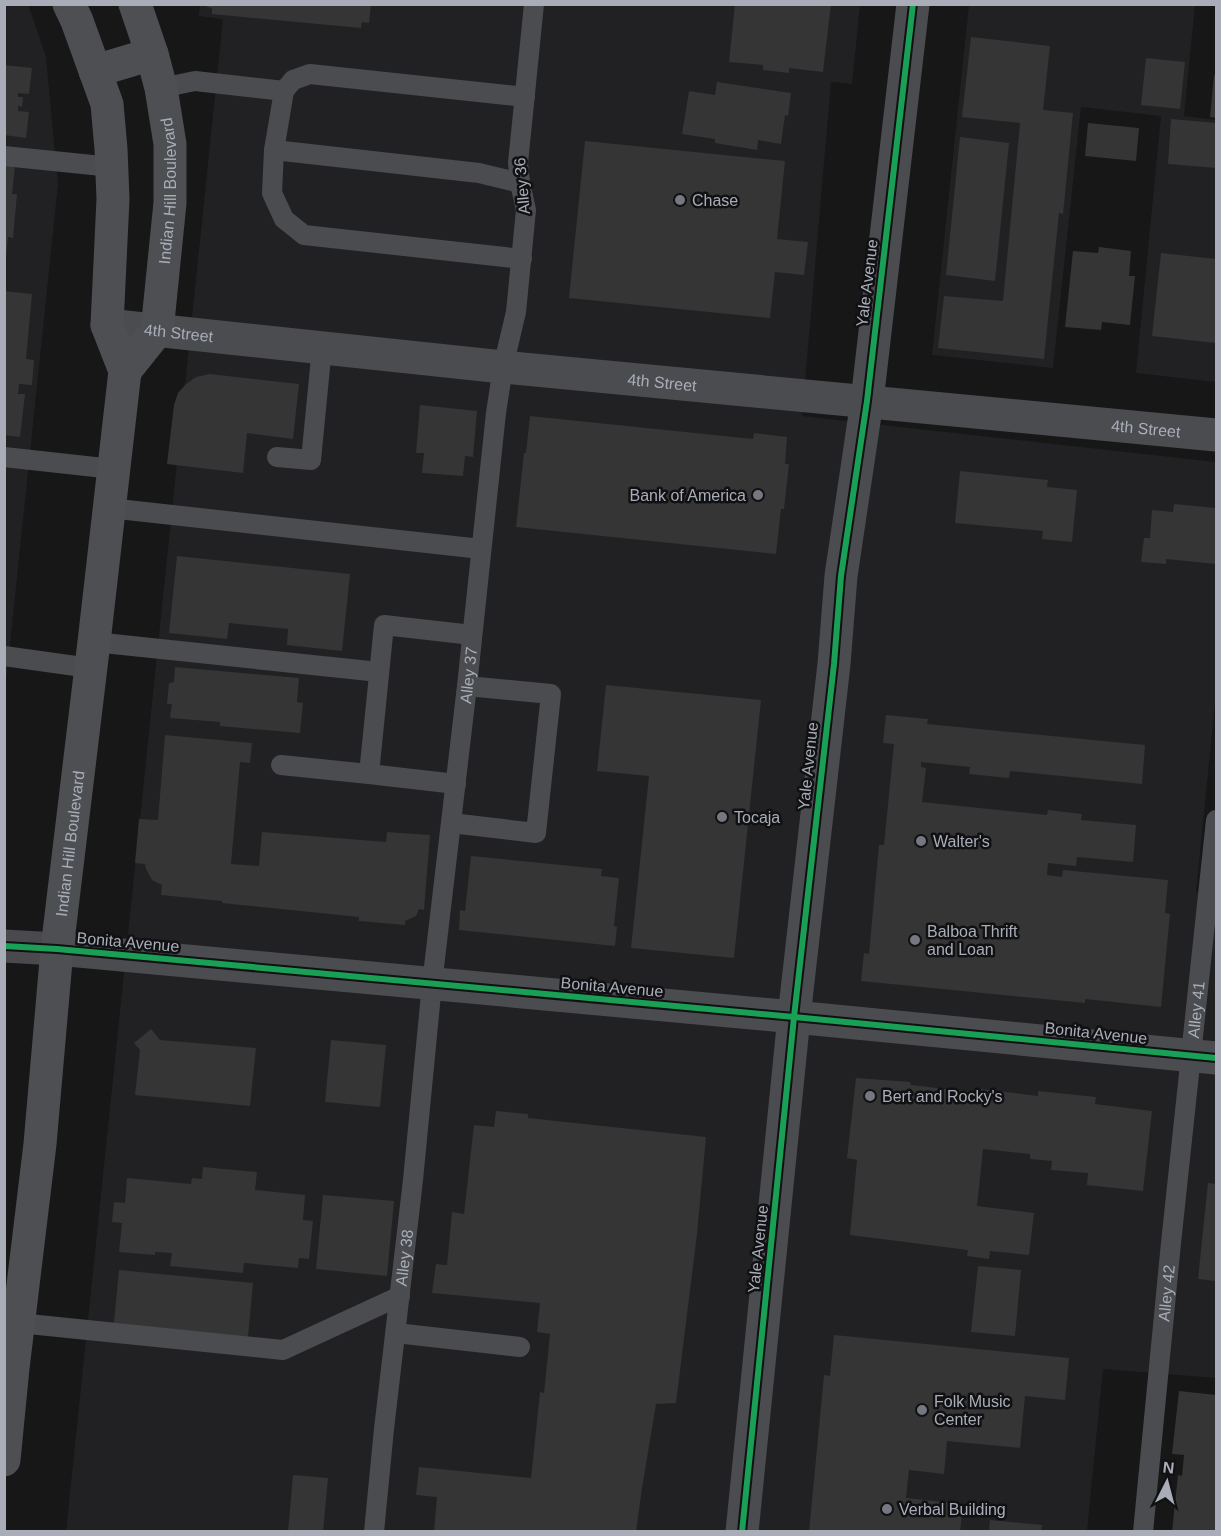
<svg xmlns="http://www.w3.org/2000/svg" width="1221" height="1536" viewBox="0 0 1221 1536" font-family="Arial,sans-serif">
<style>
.built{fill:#212123}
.building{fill:#353536}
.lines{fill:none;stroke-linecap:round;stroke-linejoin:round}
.service{stroke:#4b4c50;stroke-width:20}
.minor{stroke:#4b4c50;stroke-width:33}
.secondary{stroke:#4a4a4e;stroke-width:33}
.primary{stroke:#4d4f52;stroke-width:33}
.cycleway-casing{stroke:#111113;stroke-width:10}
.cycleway{stroke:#1a9f57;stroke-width:6}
.poi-dot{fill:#757880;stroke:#111113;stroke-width:2}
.labels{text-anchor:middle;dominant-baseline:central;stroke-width:5;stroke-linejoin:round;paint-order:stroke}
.street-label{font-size:16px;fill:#a8adb8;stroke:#111113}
.poi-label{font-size:16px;fill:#a8adb8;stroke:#111113;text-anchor:start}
</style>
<rect width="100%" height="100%" fill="#171717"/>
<g class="built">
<polygon points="28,4 46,57 58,184 5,692 4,5"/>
<polygon points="200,5 860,5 852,84 831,82 802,416 1216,462 1216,693 1196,892 1216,895 1216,1378 1103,1369 1087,1531 66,1532 223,19 199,16"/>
<polygon points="969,5 1195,5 1184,116 1216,120 1216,382 1136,373 1161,116 1081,107 1053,368 932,355"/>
</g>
<g class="building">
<polygon points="207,4 371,4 369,23 362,22 361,28 212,14 212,8 207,7"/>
<polygon points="735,4 831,4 823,72 789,68 789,73 763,70 763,65 729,62"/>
<polygon points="971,37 1050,46 1043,110 1073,113 1063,214 1059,213 1044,359 938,348 944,296 1003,301 1020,123 962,117"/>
<polygon points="1146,58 1185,62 1180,109 1141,105"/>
<polygon points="4,65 32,68 29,94 18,93 18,97 23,97 22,107 18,106 18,111 29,112 26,138 4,135"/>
<polygon points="1214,75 1216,76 1216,118 1210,117"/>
<polygon points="717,82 791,93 788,116 785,115 781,144 758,140 757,150 715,143 715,139 682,134 689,91 715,95"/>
<polygon points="1171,119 1216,123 1216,168 1168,164"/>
<polygon points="1088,123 1139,128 1136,161 1085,156"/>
<polygon points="960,137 1009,143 995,281 946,275"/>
<polygon points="585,141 785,161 777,239 808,242 804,275 775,272 770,318 569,298"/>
<polygon points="4,165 15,166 12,194 17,194 13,238 8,237 6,257 4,257"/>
<polygon points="1099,247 1131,251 1129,276 1135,276 1130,325 1102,322 1101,330 1065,327 1073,251 1098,253"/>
<polygon points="1161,253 1216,259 1216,343 1152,336"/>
<polygon points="4,291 32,294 26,359 34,360 32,385 19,384 18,394 25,394 20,437 4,435"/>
<polygon points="210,374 299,384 293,439 247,433 243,473 167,464 174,405 178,393 185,385 196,377"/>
<polygon points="420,405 477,411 473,457 465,456 463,476 422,473 424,453 416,453"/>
<polygon points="530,416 753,439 754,433 787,437 785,464 789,464 784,509 781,509 776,554 516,527 524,453 526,453"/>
<polygon points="960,471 1048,480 1047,487 1077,490 1072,542 1042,539 1043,531 955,523"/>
<polygon points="1174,504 1216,508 1216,564 1166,559 1166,564 1141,562 1144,538 1150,538 1152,510 1173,512"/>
<polygon points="177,556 350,574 342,651 287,645 288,629 229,623 227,639 169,633"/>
<polygon points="175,667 299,678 297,702 303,703 300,733 220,726 220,722 170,718 172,704 167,704 169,683 174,682"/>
<polygon points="606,685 761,700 734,958 631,948 649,776 597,771"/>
<polygon points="886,715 928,719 927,724 1145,745 1142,784 1010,771 1009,778 969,774 970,767 921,762 921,767 926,768 922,802 1047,815 1048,810 1082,814 1081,820 1136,825 1133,862 1077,857 1076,866 1048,863 1047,875 1062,877 1063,870 1168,880 1165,913 1170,914 1161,1007 1085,999 1085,1003 861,981 864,953 869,954 879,845 884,845 894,744 883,743"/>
<polygon points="165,735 252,743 250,763 240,762 231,864 259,866 262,832 386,842 387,832 430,835 424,910 419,909 416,916 405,921 405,925 359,921 359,917 222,903 222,901 161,895 162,885 152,880 146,869 145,864 135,863 139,819 158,820"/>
<polygon points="471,856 602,869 601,876 619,878 614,926 617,927 615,946 459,930 460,910 465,911"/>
<polygon points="151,1029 160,1040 256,1048 250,1106 135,1095 140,1050 134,1043"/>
<polygon points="331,1040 386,1045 380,1107 325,1102"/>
<polygon points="856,1078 910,1082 911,1085 981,1093 981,1089 1038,1096 1038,1091 1096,1097 1095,1104 1152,1111 1143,1191 1087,1185 1088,1173 1051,1170 1052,1161 1030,1159 1030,1154 983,1149 977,1206 1034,1213 1029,1255 990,1251 989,1259 967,1256 968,1250 850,1235 857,1160 847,1158"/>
<polygon points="496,1111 528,1114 528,1118 706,1137 697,1234 676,1403 656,1404 642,1488 636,1532 434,1532 437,1497 416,1495 419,1467 531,1478 540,1392 544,1393 550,1334 537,1332 540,1303 432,1293 436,1264 447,1265 452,1212 464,1214 474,1125 494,1127"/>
<polygon points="203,1167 257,1172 255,1190 305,1195 303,1220 313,1221 309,1259 299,1258 298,1268 244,1263 243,1273 170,1266 172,1253 155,1252 155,1255 119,1252 122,1223 112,1222 114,1202 125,1203 127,1178 191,1184 192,1178 202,1179"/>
<polygon points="1208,1183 1216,1184 1216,1281 1198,1279"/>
<polygon points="323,1195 394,1201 387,1276 316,1269"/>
<polygon points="978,1266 1021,1270 1015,1336 971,1332"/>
<polygon points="119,1270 253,1283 248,1337 114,1323"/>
<polygon points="834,1335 1069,1358 1065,1400 1025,1396 1020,1448 947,1441 944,1474 909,1470 906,1498 963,1504 960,1532 809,1532 824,1375 830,1376"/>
<polygon points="1179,1391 1216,1395 1216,1532 1172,1532 1178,1475 1182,1476 1184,1455 1172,1454"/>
<polygon points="293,1475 328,1478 323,1532 288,1532"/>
<polygon points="990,1520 1042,1525 1041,1532 989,1532"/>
</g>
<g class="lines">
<g class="service">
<polyline points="161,88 195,81 284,91"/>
<polyline points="274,150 284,91 293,80 310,74 525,97"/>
<polyline points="4,156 112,167"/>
<polyline points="520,183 479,173 274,150 272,193 284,219 304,235 522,259"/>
<polyline points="4,457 113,469"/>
<polyline points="277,457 311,460 322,347"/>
<polyline points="109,508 481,549"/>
<polyline points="94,642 379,672"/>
<polyline points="4,656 90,668"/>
<polyline points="281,765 369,774"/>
<polyline points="456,784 369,774 384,625 472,635"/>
<polyline points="451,823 536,833 551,694 467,686"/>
<polyline points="19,1323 283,1350 400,1296"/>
<polyline points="396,1333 520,1347"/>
<path id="s1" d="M374 1532 384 1429 413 1180 432 984 467 686 496 413 503 367 516 312 526 210 520 183 518 163 534 4"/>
<path id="s2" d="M1143 1532 1171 1243 1216 820"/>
</g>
<g class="minor">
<path id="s3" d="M107 325 503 367 1216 435"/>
<polyline points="57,949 794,1017 1216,1058"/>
<polyline points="742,1532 794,1017 834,664 841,576 867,401 913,4"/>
</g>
<polyline class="secondary" points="4,946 57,949"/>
<g class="primary">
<polyline points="95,71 152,54"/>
<path id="s4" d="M125 371 157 331 170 203V144L161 88 152 54 135 4"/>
<path id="s5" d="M4 1460 13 1368 40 1144 57 949 94 642 125 371 107 325 113 199 111 149 107 104 77 21 69 4"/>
</g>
<g class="cycleway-casing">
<g id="cycleway">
<polyline points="4,946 57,949 794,1017 1216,1058"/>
<polyline points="742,1532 794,1017 834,664 841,576 867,401 913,4"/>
</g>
</g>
<use href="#cycleway" class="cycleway"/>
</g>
<g class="poi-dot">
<circle cx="680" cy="200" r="6"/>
<circle cx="758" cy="495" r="6"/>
<circle cx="722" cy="817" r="6"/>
<circle cx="921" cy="841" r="6"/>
<circle cx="915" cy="940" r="6"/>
<circle cx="870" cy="1096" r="6"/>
<circle cx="922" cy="1410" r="6"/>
<circle cx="887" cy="1509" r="6"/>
</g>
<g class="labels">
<g class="street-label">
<text transform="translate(522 186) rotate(-95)">Alley 36</text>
<text stroke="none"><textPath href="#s4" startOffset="192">Indian Hill Boulevard</textPath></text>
<text transform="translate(867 283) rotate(-83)">Yale Avenue</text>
<text stroke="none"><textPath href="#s3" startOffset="72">4th Street</textPath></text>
<text stroke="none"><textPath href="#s3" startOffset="558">4th Street</textPath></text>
<text stroke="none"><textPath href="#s3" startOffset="1044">4th Street</textPath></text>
<text stroke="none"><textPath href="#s1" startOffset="862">Alley 37</textPath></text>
<text transform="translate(808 766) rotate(-84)">Yale Avenue</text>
<text stroke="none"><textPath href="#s5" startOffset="620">Indian Hill Boulevard</textPath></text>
<text transform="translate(128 942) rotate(5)">Bonita Avenue</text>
<text transform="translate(612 987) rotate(5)">Bonita Avenue</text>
<text stroke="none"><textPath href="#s2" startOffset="525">Alley 41</textPath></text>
<text transform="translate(1096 1033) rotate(6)">Bonita Avenue</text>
<text transform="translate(758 1249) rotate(-84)">Yale Avenue</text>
<text stroke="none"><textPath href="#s1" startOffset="276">Alley 38</textPath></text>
<text stroke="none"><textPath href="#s2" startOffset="240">Alley 42</textPath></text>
</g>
<g class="poi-label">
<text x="692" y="200">Chase</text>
<text x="746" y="495" text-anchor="end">Bank of America</text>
<text x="734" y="817">Tocaja</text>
<text x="933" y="841">Walter's</text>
<text x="927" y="931">Balboa Thrift<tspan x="927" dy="18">and Loan</tspan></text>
<text x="882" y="1096">Bert and Rocky's</text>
<text x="934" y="1401">Folk Music<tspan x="934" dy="18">Center</tspan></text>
<text x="899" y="1509">Verbal Building</text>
</g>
</g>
<rect width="1221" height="1536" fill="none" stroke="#a8adb8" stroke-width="12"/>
<g transform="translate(1167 1482) rotate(6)" stroke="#111113" stroke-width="4.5" paint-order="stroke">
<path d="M0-4.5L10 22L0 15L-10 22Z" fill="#a8adb8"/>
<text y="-9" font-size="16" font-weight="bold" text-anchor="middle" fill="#a8adb8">N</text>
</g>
</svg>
